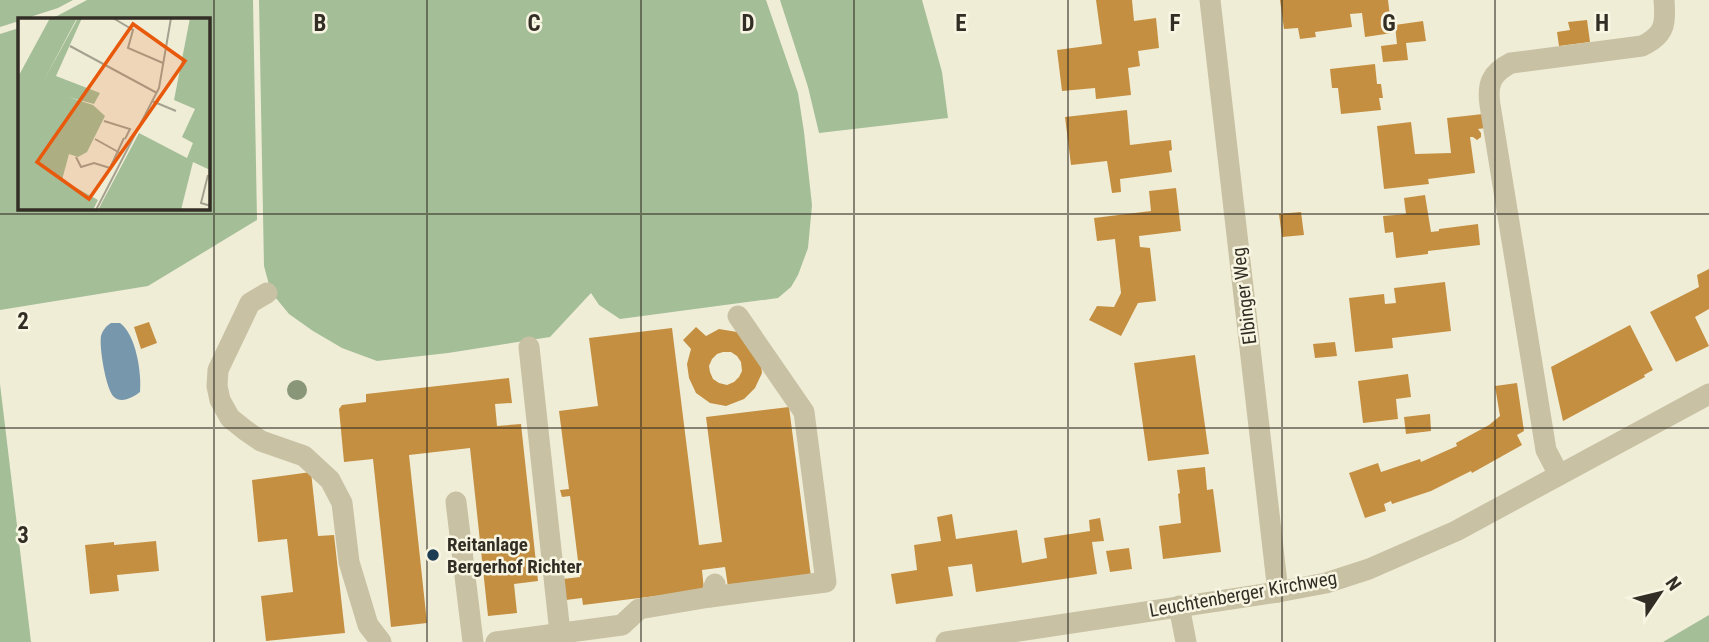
<svg xmlns="http://www.w3.org/2000/svg" width="1709" height="642" viewBox="0 0 1709 642" font-family="'Roboto Condensed',sans-serif">
<style>
.green{fill:#a4be98}
.water{fill:#7797ac}
.building{fill:#c48f41;fill-rule:evenodd}
.lines{fill:none;stroke-linecap:round;stroke-linejoin:round}
.minor{stroke:#c8c1a4;stroke-width:21}
.tree{fill:#899778}
.grid{fill:none;stroke:#332e25;stroke-width:2;stroke-opacity:0.55}
.poi-dot{fill:#1c3c53;stroke:#f8f6e3;stroke-width:2.5}
.labels{text-anchor:middle;dominant-baseline:central;stroke-width:5;stroke-linejoin:round;paint-order:stroke}
.street-label{font-size:19px;fill:#332e25;stroke:#f8f6e3}
.poi-label{font-size:19px;font-weight:bold;fill:#332e25;stroke:#f8f6e3;text-anchor:start}
.inset-road{fill:none;stroke:#a4a190;stroke-width:2}
.view{fill:#e8590c;fill-opacity:0.15;stroke:#e8590c;stroke-width:3.5}
.inset-edge{fill:none;stroke:#332e25;stroke-width:3.5}
.grid-label{font-size:23px;text-anchor:middle;font-weight:bold;fill:#332e25;stroke:#f8f6e3;stroke-width:5;stroke-linejoin:round;paint-order:stroke}
</style>
<rect width="100%" height="100%" fill="#f0edd7"/>
<g class="green">
<polygon points="0,0 73,0 58,8 24,19 19,19 19,21 0,27"/>
<polygon points="87,0 253,0 257,220 148,286 0,310 0,34 19,28 19,208 208,208 208,19 47,19 57,16"/>
<polygon points="259,0 766,0 798,93 804,132 812,205 808,248 798,275 791,287 778,298 620,319 599,305 591,293 550,337 448,353 377,361 342,348 313,331 289,314 271,292 264,266"/>
<polygon points="780,0 922,0 942,72 948,118 819,133 808,87"/>
<polygon points="0,384 31,642 0,642"/>
<polygon points="1709,615 1709,642 1663,642"/>
</g>
<path class="water" d="M111 323H120C136 334 142 374 140 392 134 397 121 404 114 397 106 390 99 347 101 336 103 330 106 326 111 323Z"/>
<g class="building">
<polygon points="1096,0 1132,0 1134,21 1156,18 1159,48 1138,51 1140,66 1128,68 1131,95 1096,99 1095,88 1062,91 1057,50 1102,44"/>
<polygon points="1280,0 1388,0 1392,33 1365,37 1362,13 1350,14 1352,27 1315,32 1316,37 1300,39 1298,28 1284,29"/>
<polygon points="1587,20 1590,42 1559,46 1557,32 1570,30 1568,22"/>
<polygon points="1423,21 1426,41 1406,43 1408,60 1383,62 1381,46 1397,44 1395,25"/>
<polygon points="1375,64 1377,84 1381,84 1383,98 1379,98 1381,110 1341,114 1338,88 1332,88 1330,69"/>
<polygon points="1127,110 1130,145 1171,140 1172,150 1169,151 1172,172 1120,179 1121,192 1112,193 1107,161 1071,165 1065,117"/>
<polygon points="1483,114 1486,128 1478,129 1481,133 1481,137 1477,140 1473,137 1470,137 1475,173 1428,179 1429,184 1384,189 1377,126 1411,122 1415,154 1451,153 1447,118"/>
<polygon points="1176,188 1181,231 1139,236 1140,247 1150,248 1156,301 1138,303 1121,336 1089,320 1097,306 1114,307 1121,293 1115,239 1097,241 1094,218 1151,211 1149,191"/>
<polygon points="1425,195 1431,232 1439,231 1439,229 1478,224 1480,245 1428,251 1428,254 1396,258 1393,232 1385,233 1383,216 1406,214 1404,198"/>
<polygon points="1301,212 1304,235 1282,237 1279,214"/>
<polygon points="1709,269 1709,309 1695,317 1709,346 1676,362 1650,312 1699,287 1697,275"/>
<polygon points="1445,282 1451,331 1392,338 1393,348 1355,352 1349,298 1384,294 1385,304 1396,303 1394,288"/>
<polygon points="149,322 157,343 141,349 134,327"/>
<polygon points="1630,325 1653,370 1644,375 1645,377 1563,421 1551,367"/>
<path d="M696 327 706 336 719 329 737 332 760 356 762 373 755 388 744 399 726 406 710 403 696 393 689 378 687 364 691 349 683 340ZM723 352H731L737 356 741 362 742 371 739 377 734 382 727 385 719 383 713 379 710 372 709 366 712 359 717 354Z"/>
<polygon points="672,328 699,545 722,542 706,417 789,407 811,577 728,587 725,567 702,570 704,590 583,605 582,598 566,600 563,579 580,577 570,496 562,497 560,490 569,489 559,411 598,406 589,338"/>
<polygon points="1335,342 1337,356 1315,358 1313,344"/>
<polygon points="1195,355 1209,454 1148,461 1134,363"/>
<polygon points="1408,374 1411,397 1396,399 1398,419 1363,423 1358,381"/>
<polygon points="509,378 512,403 495,404 497,426 521,424 538,581 514,584 517,613 488,616 470,448 409,455 427,623 391,627 373,459 344,462 339,409 342,405 366,402 366,394"/>
<polygon points="1517,383 1524,431 1517,435 1522,445 1472,473 1471,471 1431,491 1392,504 1391,501 1384,504 1386,511 1365,518 1349,473 1378,463 1381,472 1420,459 1421,462 1457,446 1456,443 1489,425 1500,416 1495,386"/>
<polygon points="1430,414 1431,431 1406,434 1404,417"/>
<polygon points="1205,467 1207,490 1213,489 1221,552 1163,559 1159,526 1181,523 1178,494 1180,493 1177,470"/>
<polygon points="311,472 318,536 334,535 345,633 266,641 261,596 293,592 287,539 258,542 252,480"/>
<polygon points="952,514 956,539 1017,530 1022,563 1047,558 1044,538 1090,531 1089,520 1100,518 1104,541 1092,542 1097,574 976,592 972,564 948,567 953,596 896,604 891,574 917,570 914,545 941,541 937,517"/>
<polygon points="156,541 159,571 117,575 119,591 90,594 85,545 114,542 114,545"/>
<polygon points="1129,548 1132,569 1110,572 1106,551"/>
</g>
<g class="lines">
<g class="minor">
<polyline points="1210,0 1278,592"/>
<polyline points="267,293 250,303 218,370 217,386 220,400 230,418 245,430 261,441 304,456 330,480 342,503 349,562 368,625 381,642"/>
<polyline points="529,347 560,633"/>
<path d="M1559 475 1546 450 1490 105C1487 84 1491 73 1511 63L1642 46C1665 35 1666 24 1664 0"/>
<polyline points="456,502 473,642"/>
<polyline points="710,597 826,582 804,412 738,316"/>
<polyline points="1179,606 1186,642"/>
<polyline points="496,642 622,625 639,609 710,597 715,584"/>
<polyline points="946,642 1278,592 1326,583 1369,569 1456,531 1709,394"/>
</g>
</g>
<circle class="tree" cx="297" cy="390" r="10"/>
<path class="grid" d="M214 0V642M427 0V642M641 0V642M854 0V642M1068 0V642M1282 0V642M1495 0V642M0 214H1709M0 428H1709"/>
<circle class="poi-dot" cx="433" cy="555" r="7"/>
<g class="labels">
<g class="street-label">
<text transform="translate(1244 296) rotate(-97)">Elbinger Weg</text>
<text transform="translate(1243 594) rotate(-10)">Leuchtenberger Kirchweg</text>
</g>
<g class="poi-label">
<text x="447" y="544">Reitanlage<tspan x="447" dy="22">Bergerhof Richter</tspan></text>
</g>
</g>
<g transform="translate(18 18)">
<rect width="192" height="192" fill="#f0edd7"/>
<path d="M32 0H59L25 64 60 0H64L38 58 82 75 76 86 50 79 75 87 87 98 69 134 60 139 51 136 44 162 80 182 75 192H0V59ZM172 0H192V152L175 144 163 192H80L121 115 169 140 175 125 164 119 177 91 156 82Z" fill="#a4be98"/>
<path class="inset-road" d="M95 0 115 12 110 30 145 45M52 28 139 75M134 83 158 93M86 103 112 111 107 121M77 121 102 135M58 139 63 149 76 145 92 150 106 120M190 157 183 185 193 188M78 192 141 70 153 0"/>
<path class="view" d="M115 6 167 43 71 181 19 144Z"/>
<rect width="192" height="192" class="inset-edge"/>
</g>
<g class="grid-label">
<text x="320" y="31">B</text>
<text x="534" y="31">C</text>
<text x="748" y="31">D</text>
<text x="961" y="31">E</text>
<text x="1175" y="31">F</text>
<text x="1389" y="31">G</text>
<text x="1602" y="31">H</text>
<text x="23" y="329">2</text>
<text x="23" y="543">3</text>
</g>
<g transform="translate(1660 593) rotate(55)" stroke="#f8f6e3" stroke-width="5" paint-order="stroke">
<path d="M0-5L12 26L0 18L-12 26Z" fill="#332e25"/>
<text y="-10" font-size="19" font-weight="bold" text-anchor="middle" fill="#332e25">N</text>
</g>
</svg>
